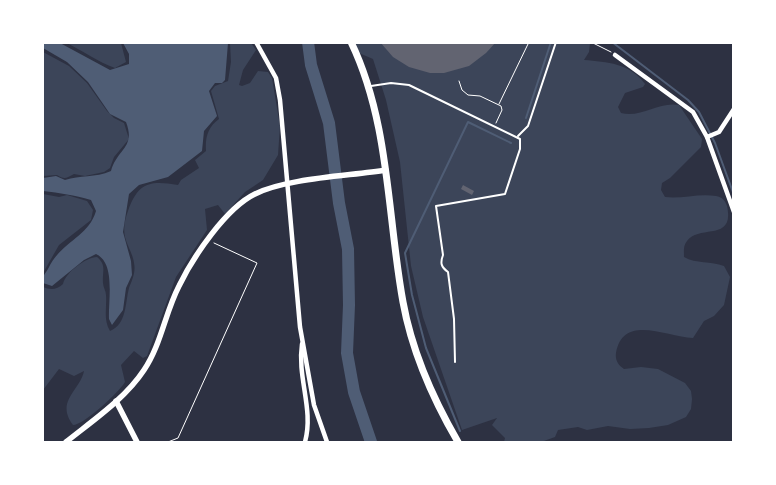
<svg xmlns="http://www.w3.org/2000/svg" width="776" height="485" viewBox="0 0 776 485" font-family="Helvetica,sans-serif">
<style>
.green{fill:#3c4559}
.water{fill:#4f5d75}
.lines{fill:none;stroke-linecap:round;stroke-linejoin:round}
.stream{stroke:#4f5d75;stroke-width:2}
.river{stroke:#4f5d75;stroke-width:12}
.building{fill:#626471}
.path{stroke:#fff;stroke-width:1}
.service{stroke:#fff;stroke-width:2}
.minor{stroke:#fff;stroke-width:4.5}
.tertiary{stroke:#fff;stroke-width:5.5}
.primary{stroke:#fff;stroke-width:7}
</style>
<rect width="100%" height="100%" fill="#2d3142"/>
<g class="green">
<path d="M67 43H121L126 62 115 68C98 62 83 51 67 43Z"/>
<path d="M230 43H251L256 50 243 70 239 85 242 86 250 83 258 71 268 72 272 78 280 126 278 155 263 180 245 192 225 214 218 205 205 209 207 230 176 277 147 356 143 358 134 351 121 365 125 382C119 392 84 425 73 425 55 401 80 391 84 371L74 376 59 369 43 390V287C50 290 57 290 63 284 65 273 86 257 97 257 107 265 102 272 103 283 103 287 106 291 106 295 107 308 103 319 110 331 127 324 125 303 129 288 132 280 136 272 134 263 133 254 127 246 125 237 123 228 125 219 128 211 138 183 149 180 178 185L181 180 199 168 195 160 206 151C205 137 208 127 219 119L211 91 215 86 228 81 231 62Z"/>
<path d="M355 43H590L589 52 584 60C607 62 630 63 645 84L643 87 625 93 618 107 621 113C642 118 659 101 679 105L702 139 701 147 670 178 662 183 661 190 665 197C682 199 699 193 716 196 722 197 725 200 727 206 735 242 699 224 687 241 683 246 684 251 684 257 696 264 711 261 724 266L730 277 724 305 714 316 704 321 693 338C667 337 623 313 616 353 615 360 618 365 624 369L641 367 658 369 685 383 691 391 692 399 691 409 686 417 668 425 649 428 630 429 608 426 587 430 578 427 558 430 555 437 541 442H504L505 438 492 425 497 418 462 430 423 317 411 266 400 162 386 100 373 59 359 53Z"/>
<path d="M43 52 69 66 87 83 107 111 114 118 124 123 129 139 114 157 110 168 104 172 85 176 74 174C67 178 64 180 57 175L43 176Z"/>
<polygon points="43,194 59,197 67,195 87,201 93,210 91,220 59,245 43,273"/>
</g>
<path class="water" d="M43 42 60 43 110 70 129 64V54L123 43H228L225 80 222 83H215L209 91 217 116 204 131 202 151 168 177 139 185 129 194 123 232 131 261 132 275 126 288 123 310 112 325 109 319C108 301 116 263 96 254L84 260 52 286 43 283C42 276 45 274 48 269 61 241 88 238 96 211L91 200C74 195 60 193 43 191V178L56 176 65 180C80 175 95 178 111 171 117 149 136 148 126 122L110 114 88 82 67 62 43 48Z"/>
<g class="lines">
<g class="stream">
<polyline points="612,42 688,100 699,112 715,143 734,195"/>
<polyline points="526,118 551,42"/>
<polyline points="460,431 426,348 412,295 405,253 468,122 511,143"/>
</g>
<polyline class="river" points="308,42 311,65 329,123 339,203 348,249 349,305 347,353 354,392 371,442"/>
</g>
<g class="building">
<polygon points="380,42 496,42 486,53 469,66 444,73 430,73 409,67 393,57"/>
<polygon points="463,185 474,191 472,195 461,189"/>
</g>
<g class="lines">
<g class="path">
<polyline points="591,42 611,52"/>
<polyline points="459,81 462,90 468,95 480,96 501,106 502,110 496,123"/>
<polyline points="499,104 529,42"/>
<polyline points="168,442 178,438 257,263 214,243"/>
</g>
<g class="service">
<path d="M371 86 391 83 409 85 520 139V149L505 194 436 206 443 255C440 263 441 267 448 272L454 319 455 362"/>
<polyline points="518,136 528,126 556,42"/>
</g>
<g class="minor">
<polyline points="256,42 276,78 280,100 300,327 314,405 327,442"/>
<polyline points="615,55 693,112 707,137 734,212"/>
<polyline points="707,137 719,132 734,109"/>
<path d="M302 344C297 378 314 409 305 442"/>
</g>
<g class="tertiary">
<polyline points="116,401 137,442"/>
<path d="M66 442C92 421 125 399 144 370 161 345 165 313 179 286 193 257 226 208 255 194 287 178 350 176 386 170"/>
</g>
<path class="primary" d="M351 42C390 123 387 215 403 302 412 352 433 399 458 442"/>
</g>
<rect width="776" height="485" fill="none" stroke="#ffffff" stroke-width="88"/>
</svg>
